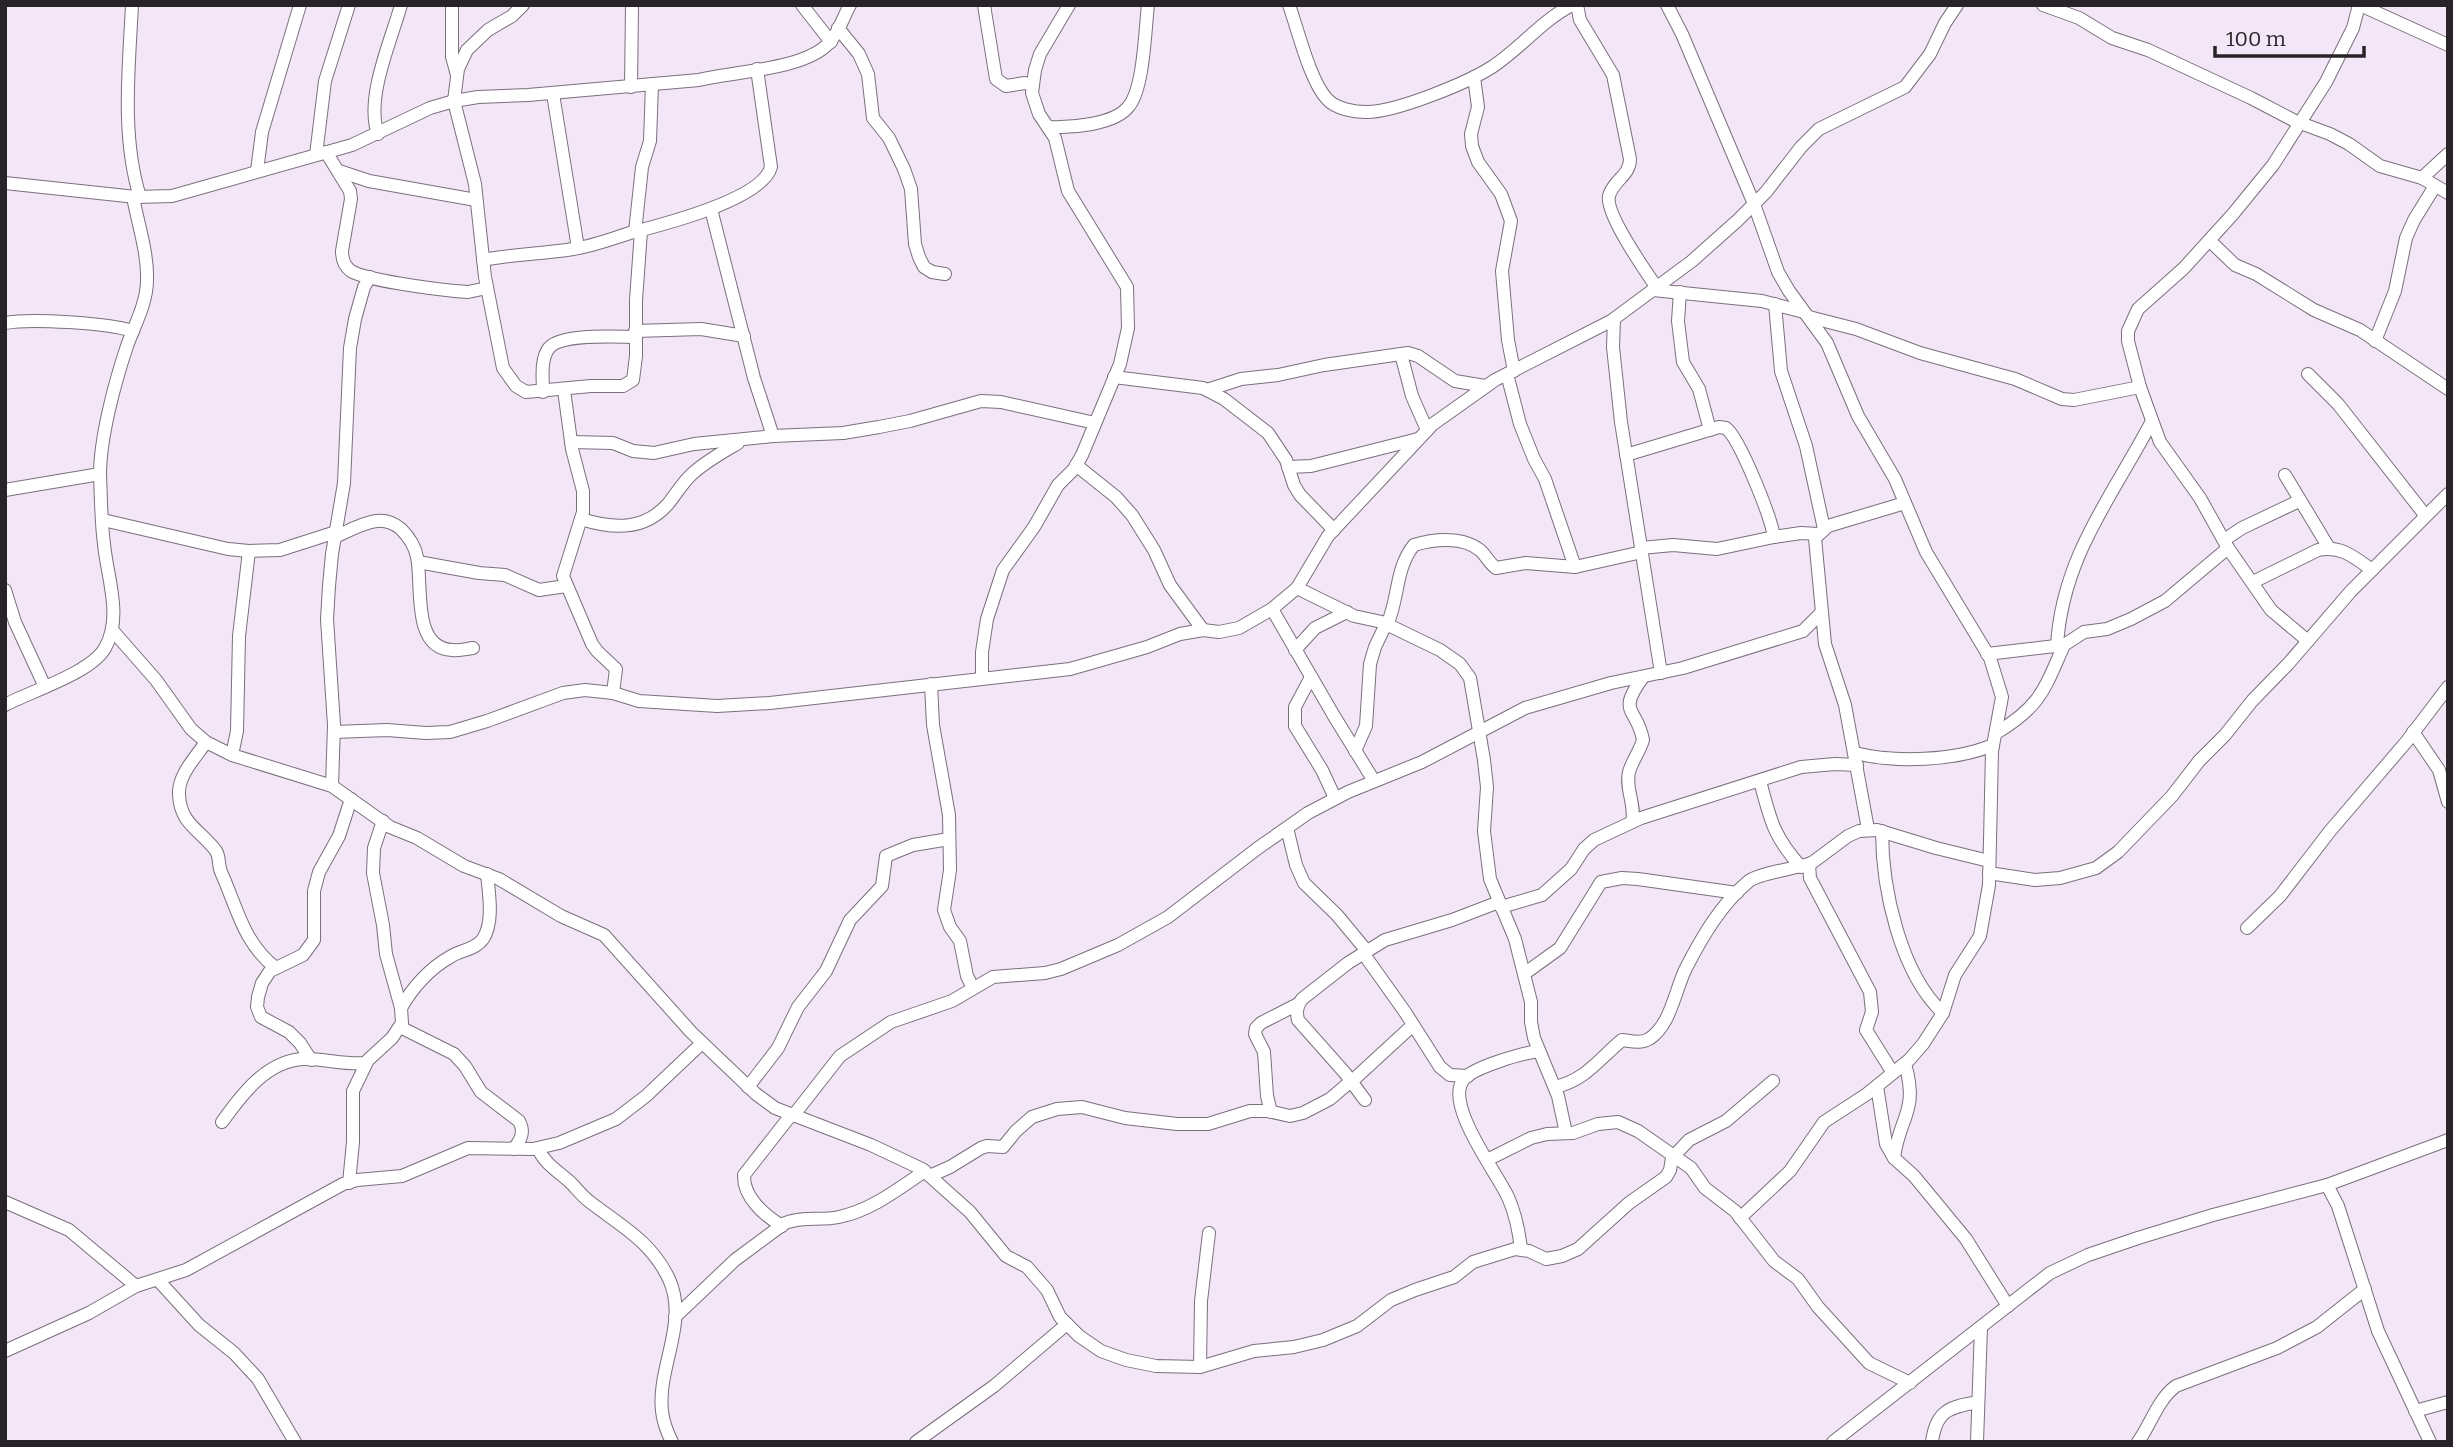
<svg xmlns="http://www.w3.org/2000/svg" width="2453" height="1447" viewBox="0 0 2453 1447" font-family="Bitter,serif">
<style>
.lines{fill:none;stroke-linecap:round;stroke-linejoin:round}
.minor-casing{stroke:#7b6f7d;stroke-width:14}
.minor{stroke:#fff;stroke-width:12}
</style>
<rect width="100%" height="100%" fill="#f3e6f6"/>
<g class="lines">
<g class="minor-casing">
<g id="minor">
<path d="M132 5C129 68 121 136 140 197"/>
<polyline points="452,5 452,57 457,75"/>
<polyline points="523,5 512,16 488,30 467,50 458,69 454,101 475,184 485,277 503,368 516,386 526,392 591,386 623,386 633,380 636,356 636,300 641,231"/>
<polyline points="802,5 831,42"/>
<polyline points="984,5 996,79 1006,86 1025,83 1033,85"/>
<path d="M1289 5C1298 30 1310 81 1327 99 1336 109 1354 112 1367 112 1396 112 1467 83 1492 67 1521 48 1541 21 1572 5"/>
<path d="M1577 5 1580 20 1613 75 1630 159C1630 176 1613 180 1609 196 1605 213 1646 272 1657 288"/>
<polyline points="1667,5 1682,34 1754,204 1778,272 1789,291 1827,343 1858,416 1895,479 1926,552 1990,658 2002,697 1992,751 1989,885 1980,936 1955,975 1943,1013 1923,1044 1909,1060 1867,1094 1824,1122 1790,1171 1740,1218"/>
<polyline points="2043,5 2079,18 2112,38 2148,50 2251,98 2295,121 2330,134 2349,144 2380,166 2422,178 2448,193"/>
<polyline points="2360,5 2448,45"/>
<polyline points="838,28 859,54 868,74 873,118 889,138 904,169 911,189 915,244 919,257 924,267 932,272 945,274"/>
<polyline points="1474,77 1478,107 1471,134 1472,146 1478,162 1501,194 1511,221 1502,271 1508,340 1514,371"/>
<polyline points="631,87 632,5"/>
<polyline points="553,94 578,248"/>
<path d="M1048 127C1070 128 1115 125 1129 106 1144 87 1145 30 1148 5"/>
<path d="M378 134C365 98 391 41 401 5"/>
<path d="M326 152 350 191 351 199 342 251C342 259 344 266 351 271 365 280 434 289 455 291L468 292 487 288"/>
<polyline points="316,155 325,81 349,5"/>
<polyline points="257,171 262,132 300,5"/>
<polyline points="339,171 369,181 476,200"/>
<polyline points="2422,178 2448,154"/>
<path d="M5 183 136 197 172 196 352 145 430 108 454 101 478 97 528 95 699 80C735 71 804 70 829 43 839 33 843 17 850 5"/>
<polyline points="711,209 754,378 773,436"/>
<polyline points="635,232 642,167 650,141 652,84"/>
<polyline points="2210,241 2235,265 2256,274 2314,310 2360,330 2448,389"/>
<path d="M483 260C513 254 543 254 573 249 593 246 611 239 630 233 661 225 762 200 771 167L757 69"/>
<polyline points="1653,290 1762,301 1804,312"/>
<polyline points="1680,292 1678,321 1683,362 1699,389 1710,430"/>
<polyline points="1775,304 1781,371 1806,446 1824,529"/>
<polyline points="1809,317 1856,329 1920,353 2015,379 2062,399 2074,400 2140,387"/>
<polyline points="1614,319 1613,347 1621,422 1661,673"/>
<path d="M5 323C30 318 108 323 133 331"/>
<polyline points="635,331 701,329 744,336"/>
<polyline points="2375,341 2395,291 2406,238 2414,220 2435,186"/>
<polyline points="1401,354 1412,396 1427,430"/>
<polyline points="1507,374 1520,424 1534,459 1545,479 1575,567"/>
<polyline points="2308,374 2338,404 2425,515"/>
<polyline points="1114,377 1203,388 1224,399 1268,433 1286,460 1294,485 1300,495 1334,530"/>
<polyline points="564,390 572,449 583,491 583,512 563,576 592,644 597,651 616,669 613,693"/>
<polyline points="1207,390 1241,379 1278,375 1324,365 1408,353 1418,356 1455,381 1485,386"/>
<path d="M543 392C543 380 540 359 549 348 561 333 617 337 636 337"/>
<polyline points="571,442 613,443 633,451 654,453 694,444 773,436 843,433 879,427 910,421 981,401 1001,402 1095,423"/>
<path d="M1626 455 1719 427 1726 428C1740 439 1771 517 1774 537"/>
<polyline points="1076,465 1116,497 1132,515 1154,550 1170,585 1203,630"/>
<polyline points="1288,467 1311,466 1418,439"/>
<polyline points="2285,475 2329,548"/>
<polyline points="5,490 100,474"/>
<path d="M581 519C613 529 644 531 668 504 676 494 683 482 692 474 706 461 723 452 738 443"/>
<polyline points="103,520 228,549 249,551 280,550 336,532"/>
<path d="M335 537C348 531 362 523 376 521 385 520 394 523 401 529 409 537 415 546 417 557 423 584 411 648 452 650 459 651 466 649 473 648"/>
<polyline points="2224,540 2242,528 2299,501"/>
<polyline points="1641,548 1673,545 1717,549 1774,537 1801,533 1818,534"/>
<polyline points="418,562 479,573 505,575 539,590 566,586"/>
<path d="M2253 582 2318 550C2341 545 2354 557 2372 570"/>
<polyline points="1297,588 1354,616 1382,622 1440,650 1460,664 1470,678 1484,760 1487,787 1484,831 1490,879 1515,939 1531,1002 1531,1022 1534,1038 1558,1096 1566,1133"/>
<polyline points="5,590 15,622 45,687"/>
<polyline points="1272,609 1334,716 1374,781"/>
<path d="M1387 625C1399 599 1395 568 1414 545 1434 539 1464 536 1481 551 1487 557 1489 563 1496 568L1526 563 1575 567 1642 552"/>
<polyline points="113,631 156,680 191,729 206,742 232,755 332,786 390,827 417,838 464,866 499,879 561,916 604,935 691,1032 756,1094 775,1108 871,1145 922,1169 970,1212 1006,1256 1027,1267 1047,1290 1060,1317 1079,1336 1101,1351 1126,1360 1156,1366 1200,1367 1254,1351 1294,1347 1323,1340 1357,1326 1391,1300 1415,1290 1454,1277 1473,1262 1515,1249 1529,1251 1546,1259 1562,1256 1578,1249 1629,1203 1666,1177 1670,1170 1672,1158 1689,1140 1726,1121 1773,1081"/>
<polyline points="2308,641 2271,610 2228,548 2200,498 2160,442 2140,387 2128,341 2128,331 2138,309 2184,268 2233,214 2273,165 2326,82 2353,28 2359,5"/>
<path d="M2057 646C2062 557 2112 497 2152 421"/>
<polyline points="1295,650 1315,628 1347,612"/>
<polyline points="1987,654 2064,645 2084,632 2107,629 2131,619 2165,601 2228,548"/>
<polyline points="982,677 982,652 987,619 1003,570 1034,527 1058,485 1074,469 1082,455 1120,364 1128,328 1127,287 1068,191 1055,138 1039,114 1032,93 1035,70 1040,54 1069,5"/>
<polyline points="1311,677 1295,707 1295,726 1322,770 1335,798"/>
<polyline points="931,684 933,725 949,815 950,870 944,910 950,927 960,941 967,976 973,988"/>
<path d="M5 705C31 691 91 673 105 648 123 617 107 577 104 544 101 522 101 498 100 475 100 437 115 382 127 346 135 324 147 303 147 280 148 253 138 224 133 197"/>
<polyline points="334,732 387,730 426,733 450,732 487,721 563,693 585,690 613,693 639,701 717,706 770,703 1070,669 1147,647 1180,634 1203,630 1219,632 1239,628 1272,609 1297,588 1328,536 1433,424 1495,380 1611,321 1692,261 1738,220 1766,192 1801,147 1819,129 1905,87 1930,54 1945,23 1957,5"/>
<polyline points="2413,732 2439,770 2448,802"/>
<path d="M1996 733C2041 706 2044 690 2064 645"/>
<path d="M206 742C196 757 178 775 179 794 180 825 201 830 216 851 220 857 218 865 221 872 237 907 243 943 276 968"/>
<polyline points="1355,751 1366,726 1370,664 1375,647 1386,624"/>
<path d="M1855 753C1895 763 1955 761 1993 745"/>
<polyline points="232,755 237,731 239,636 249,551"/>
<path d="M1760 781C1770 819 1773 836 1801 867"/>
<polyline points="332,786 334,725 327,619 329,586 332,554 344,483 350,348 355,319 364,287 370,277"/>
<path d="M1632 822C1636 805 1625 789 1629 772 1632 761 1640 751 1643 740 1637 707 1616 714 1643 677"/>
<polyline points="1287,828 1296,865 1304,883 1337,915 1366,950"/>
<polyline points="1868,829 1845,705 1825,644 1815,538 1828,526 1905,503"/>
<path d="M1882 831C1882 888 1900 973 1943 1013"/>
<polyline points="1989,873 2035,880 2060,878 2096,868 2118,852 2172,796 2199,761 2225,735 2252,701 2288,664 2351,591 2448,494"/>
<polyline points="1501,907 1542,895 1571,869 1584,849 1594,840 1641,818 1801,767 1835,764 1857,765"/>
<polyline points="2247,928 2280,896 2330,831 2407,741 2448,687"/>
<polyline points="1363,953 1405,1012 1440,1067 1450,1075 1468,1076"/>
<polyline points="1524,974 1560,948 1601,882 1622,878 1638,879 1737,893"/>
<path d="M401 1008C412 988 430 968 450 957 460 950 475 950 483 939 494 922 489 894 487 874"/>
<path d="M400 1027 454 1054 465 1066 481 1092 519 1121C525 1132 521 1139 514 1149"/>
<polyline points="311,1060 300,1043 289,1032 261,1017 257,1007 258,997 262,983 270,971 303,955 314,940 314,891 319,872 339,836 351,799"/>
<polyline points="1893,1073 1866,1030 1872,1012 1870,992 1810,878 1809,865 1848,836 1859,831 1877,830 1936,848 1989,861"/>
<polyline points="1351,1082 1413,1025"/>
<polyline points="1877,1086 1886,1144 1894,1158 1914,1176 1966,1239 2008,1306"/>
<polyline points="748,1087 778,1048 798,1007 826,971 850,920 882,886 886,856 913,845 949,839"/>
<path d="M1555 1087C1586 1080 1599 1059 1622 1040 1631 1041 1640 1044 1649 1039 1671 1025 1675 990 1686 968 1702 937 1721 904 1749 881 1759 873 1795 869 1811 863"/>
<path d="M1365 1100 1345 1073 1298 1020C1296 1011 1297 1006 1302 999L1348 963 1385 940 1452 920 1499 902"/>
<polyline points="1271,1112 1267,1096 1264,1052 1255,1034 1256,1028 1261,1023 1298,1004"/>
<polyline points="793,1116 840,1056 891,1022 952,1001 993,977 1045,973 1061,969 1118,945 1168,917 1258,848 1308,813 1348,792 1422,762 1525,708 1611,683 1683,668 1803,631 1821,613"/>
<path d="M222 1122C242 1094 268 1059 306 1059 326 1059 346 1065 366 1063"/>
<path d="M538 1149C546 1165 558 1171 571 1183 577 1189 582 1196 590 1202 621 1226 651 1241 669 1279 689 1323 657 1367 662 1411 663 1422 667 1432 672 1442"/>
<path d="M1894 1158C1899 1117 1919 1112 1905 1064"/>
<polyline points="1487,1160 1531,1138 1547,1134 1573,1133 1598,1124 1618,1122 1638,1131 1691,1168 1705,1188 1735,1211 1774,1261 1798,1279 1818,1307 1869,1363 1910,1383"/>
<polyline points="932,1175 950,1167 981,1148 987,1146 1003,1147 1016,1131 1032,1117 1057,1109 1082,1107 1125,1118 1177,1124 1208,1124 1250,1111 1268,1111 1290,1116 1303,1113 1330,1099 1351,1081"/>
<polyline points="349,1183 353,1142 353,1091 368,1060 392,1038 402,1023 401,1008 386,954 383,925 373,873 374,848 383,821"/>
<polyline points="2327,1185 2338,1206 2378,1331 2430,1442"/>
<polyline points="5,1202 69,1230 136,1286"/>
<path d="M782 1226C764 1215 743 1197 744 1175L791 1115"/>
<path d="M1521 1249C1519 1231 1515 1213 1508 1197 1497 1173 1443 1103 1464 1079 1474 1067 1523 1053 1539 1051"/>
<polyline points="158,1280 199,1325 234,1353 258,1379 295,1442"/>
<path d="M675 1317 735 1260 785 1223C803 1216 821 1221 839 1217 872 1210 898 1189 925 1171"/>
<polyline points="5,1351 89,1313 136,1286 186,1270 343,1184 357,1180 402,1176 468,1148 533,1149 559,1143 616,1119 646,1096 702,1043"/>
<polyline points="1200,1367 1201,1301 1209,1233"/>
<polyline points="2415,1411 2448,1402"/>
<polyline points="916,1442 994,1386 1067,1324"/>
<polyline points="1833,1442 2050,1273 2088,1255 2138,1238 2213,1215 2327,1185 2448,1140"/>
<path d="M1932 1442C1936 1410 1950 1407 1978 1402"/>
<polyline points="1977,1442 1981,1327"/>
<path d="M2138 1442C2151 1424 2158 1399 2176 1386L2277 1348 2317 1327 2365 1289"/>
</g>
</g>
<use href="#minor" class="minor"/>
</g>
<rect width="2453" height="1447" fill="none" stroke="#282329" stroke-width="14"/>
<path d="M2215 46v10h149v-10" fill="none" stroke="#282329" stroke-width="3.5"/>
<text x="2226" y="46" font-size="21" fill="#282329" stroke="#f3e6f6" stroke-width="5" paint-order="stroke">100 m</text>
</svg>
